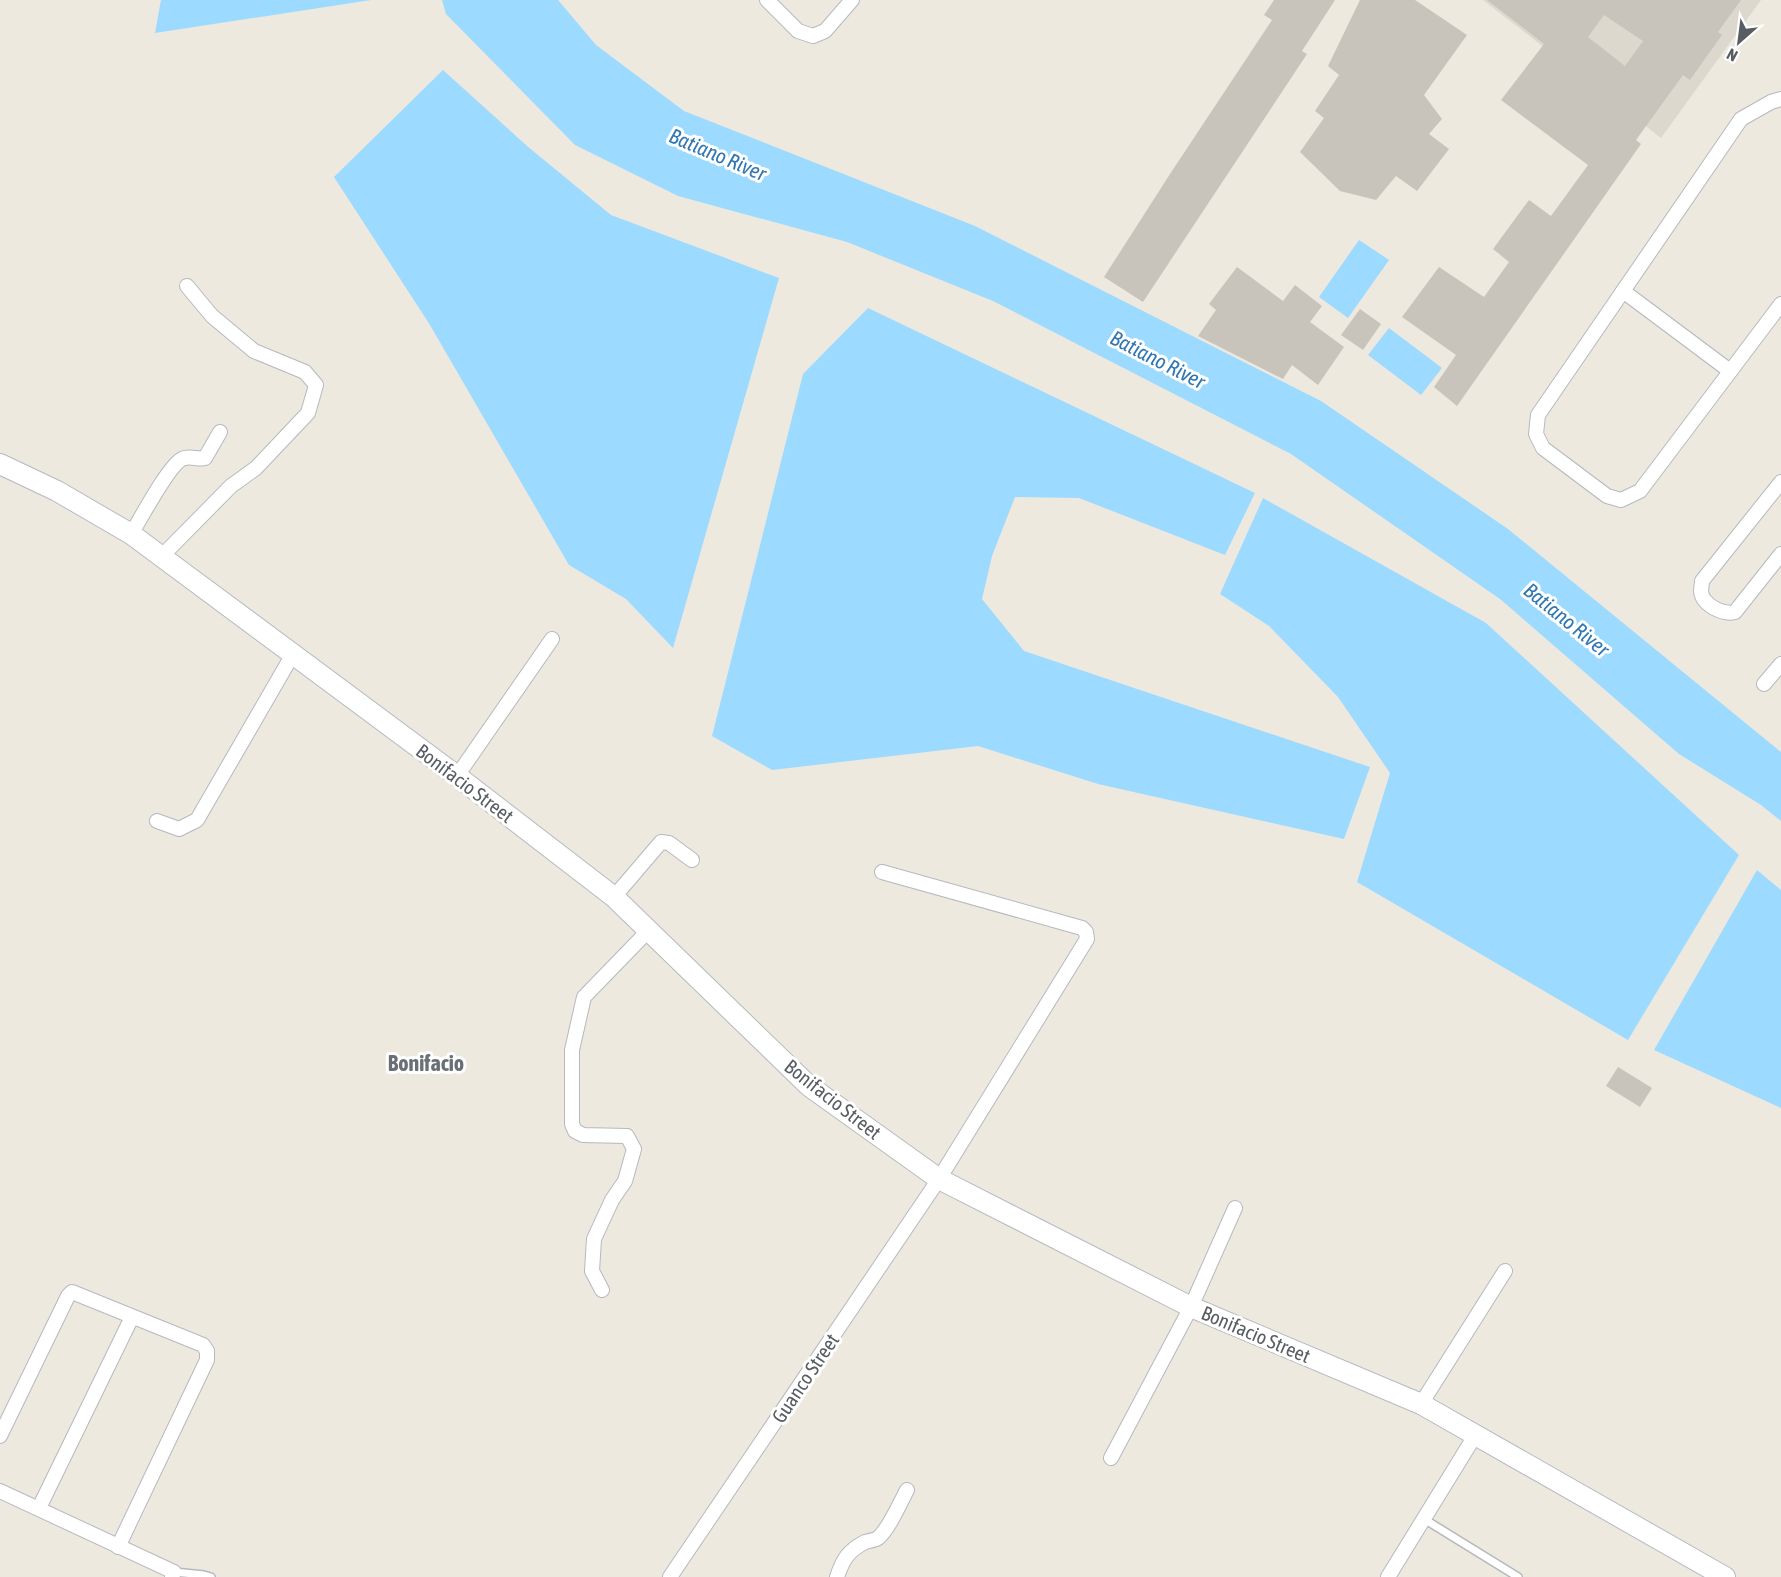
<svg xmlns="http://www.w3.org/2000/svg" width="1781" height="1577" viewBox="0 0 1781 1577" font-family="'Asap Condensed',sans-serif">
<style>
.education{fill:#ddd8ce}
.water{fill:#9ddaff}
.building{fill:#c8c4bc;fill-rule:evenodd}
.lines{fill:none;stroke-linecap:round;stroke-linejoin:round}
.lane-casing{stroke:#b5b9be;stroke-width:10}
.street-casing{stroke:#b5b9be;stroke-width:16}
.secondary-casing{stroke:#b5bac0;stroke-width:22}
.lane{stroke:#fff;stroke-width:7}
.street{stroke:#fff;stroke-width:14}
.secondary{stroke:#fff;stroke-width:20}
.labels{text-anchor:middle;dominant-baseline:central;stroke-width:6;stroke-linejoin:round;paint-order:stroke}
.street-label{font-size:20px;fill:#585d62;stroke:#fff}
.water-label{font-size:21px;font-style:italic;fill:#2f76b2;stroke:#fff}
.quarter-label{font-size:22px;font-weight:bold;fill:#696f74;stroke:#fff}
</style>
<rect width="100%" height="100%" fill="#ede9df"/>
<polygon class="education" points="1483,0 1761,0 1661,138"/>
<g class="water">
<polygon points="161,0 371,0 155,33"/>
<polygon points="442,0 558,0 596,45 684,111 975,226 1321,401 1508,529 1781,752 1781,821 1761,805 1679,754 1500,599 1291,454 993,301 847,242 678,196 575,145 446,14"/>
<polygon points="443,70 527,146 611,215 779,278 673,648 626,599 569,565 430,325 334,177"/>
<polygon points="1359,240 1389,260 1348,318 1319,297"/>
<polygon points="868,308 1255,493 1225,555 1079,498 1015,497 992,556 982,599 1024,651 1370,767 1344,839 1098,784 978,746 772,770 712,736 803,374"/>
<polygon points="1389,328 1442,368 1421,395 1368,355"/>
<polygon points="1263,498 1486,623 1739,855 1628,1040 1357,882 1390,773 1338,697 1269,626 1220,594"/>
<polygon points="1757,870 1781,890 1781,1108 1654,1050"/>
</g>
<g class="building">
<polygon points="1274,0 1335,0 1302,51 1307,54 1143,302 1104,277 1170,174 1272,20 1264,15"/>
<polygon points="1360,0 1415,0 1467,35 1424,95 1442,119 1429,134 1449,149 1417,191 1396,176 1376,200 1340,191 1300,152 1324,118 1315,111 1339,75 1328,66"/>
<path d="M1487 0H1741L1718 32 1722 35 1690 80 1683 75 1636 140 1641 144 1457 406 1434 387 1456 355 1402 317 1439 267 1484 297 1509 262 1493 249 1529 200 1551 216 1588 165 1501 100 1544 44ZM1604 15 1643 41 1625 66 1588 37Z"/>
<polygon points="1237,267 1283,301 1295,285 1322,306 1310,322 1344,347 1318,385 1292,365 1283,379 1198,336 1216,310 1209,304"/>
<polygon points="1360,309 1381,324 1363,350 1341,335"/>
<polygon points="1618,1067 1652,1088 1640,1107 1606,1086"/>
</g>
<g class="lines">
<g class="lane-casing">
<g id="lane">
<polyline points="1424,1519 1518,1577"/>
<polyline points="174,1572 204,1575 211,1577"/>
</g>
</g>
<g class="street-casing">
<g id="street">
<polyline points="767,0 798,31 813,36 825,31 852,0"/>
<polyline points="1781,99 1771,102 1741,119 1538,415 1536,434 1543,448 1607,496 1621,500 1640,491 1781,304"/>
<polyline points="1623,291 1730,371"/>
<path d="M1781 482 1702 581C1702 583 1701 590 1701 591 1702 605 1723 615 1735 612L1781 554"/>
<path d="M131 534C140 520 169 465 182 459 189 455 198 460 205 458L220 432"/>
<polyline points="162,556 231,486 256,468 308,413 316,385 305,372 254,351 212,316 187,286"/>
<polyline points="1764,684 1781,664"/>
<polyline points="457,776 552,639"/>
<polyline points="157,821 179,829 197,820 293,654"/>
<polyline points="614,897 661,842 669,843 692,860"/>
<polyline points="602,1290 592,1271 594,1239 612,1200 625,1181 634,1149 627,1136 583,1135 575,1131 572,1124 572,1050 584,997 648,931"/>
<polyline points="1421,1404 1505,1271"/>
<polyline points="0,1436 68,1296 72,1292 203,1345 207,1351 207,1360 118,1547"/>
<polyline points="1111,1458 1191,1307 1235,1208"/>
<polyline points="0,1491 174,1572 172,1577"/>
<polyline points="39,1508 132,1317"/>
<polyline points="670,1577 939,1179 1087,939 1086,932 1082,928 882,872"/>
<path d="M837 1577C843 1559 848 1551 865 1542 869 1541 875 1540 878 1538 889 1529 900 1503 907 1490"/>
<polyline points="1388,1577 1476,1434"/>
</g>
</g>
<g class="secondary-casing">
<polyline id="secondary" points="0,464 57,491 131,534 457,776 614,897 809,1086 939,1179 1191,1307 1421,1404 1725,1577"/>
</g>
<use href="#lane" class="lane"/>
<use href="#street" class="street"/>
<use href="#secondary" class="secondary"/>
</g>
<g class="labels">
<g class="street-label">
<text transform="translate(465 783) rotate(37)">Bonifacio Street</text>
<text transform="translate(833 1099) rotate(38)">Bonifacio Street</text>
<text transform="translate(1256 1334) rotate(23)">Bonifacio Street</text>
<text transform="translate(805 1378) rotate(-56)">Guanco Street</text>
</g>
<g class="water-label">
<text transform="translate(718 154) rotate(23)">Batiano River</text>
<text transform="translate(1158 359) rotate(27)">Batiano River</text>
<text transform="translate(1567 619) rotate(39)">Batiano River</text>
</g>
<g class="quarter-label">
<text x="426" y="1063">Bonifacio</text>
</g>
</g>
<g transform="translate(1739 42) rotate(208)" stroke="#ffffff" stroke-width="4.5" paint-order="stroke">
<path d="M0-4.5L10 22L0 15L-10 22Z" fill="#585d62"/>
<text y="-9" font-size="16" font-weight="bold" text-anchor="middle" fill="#585d62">N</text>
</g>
</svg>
